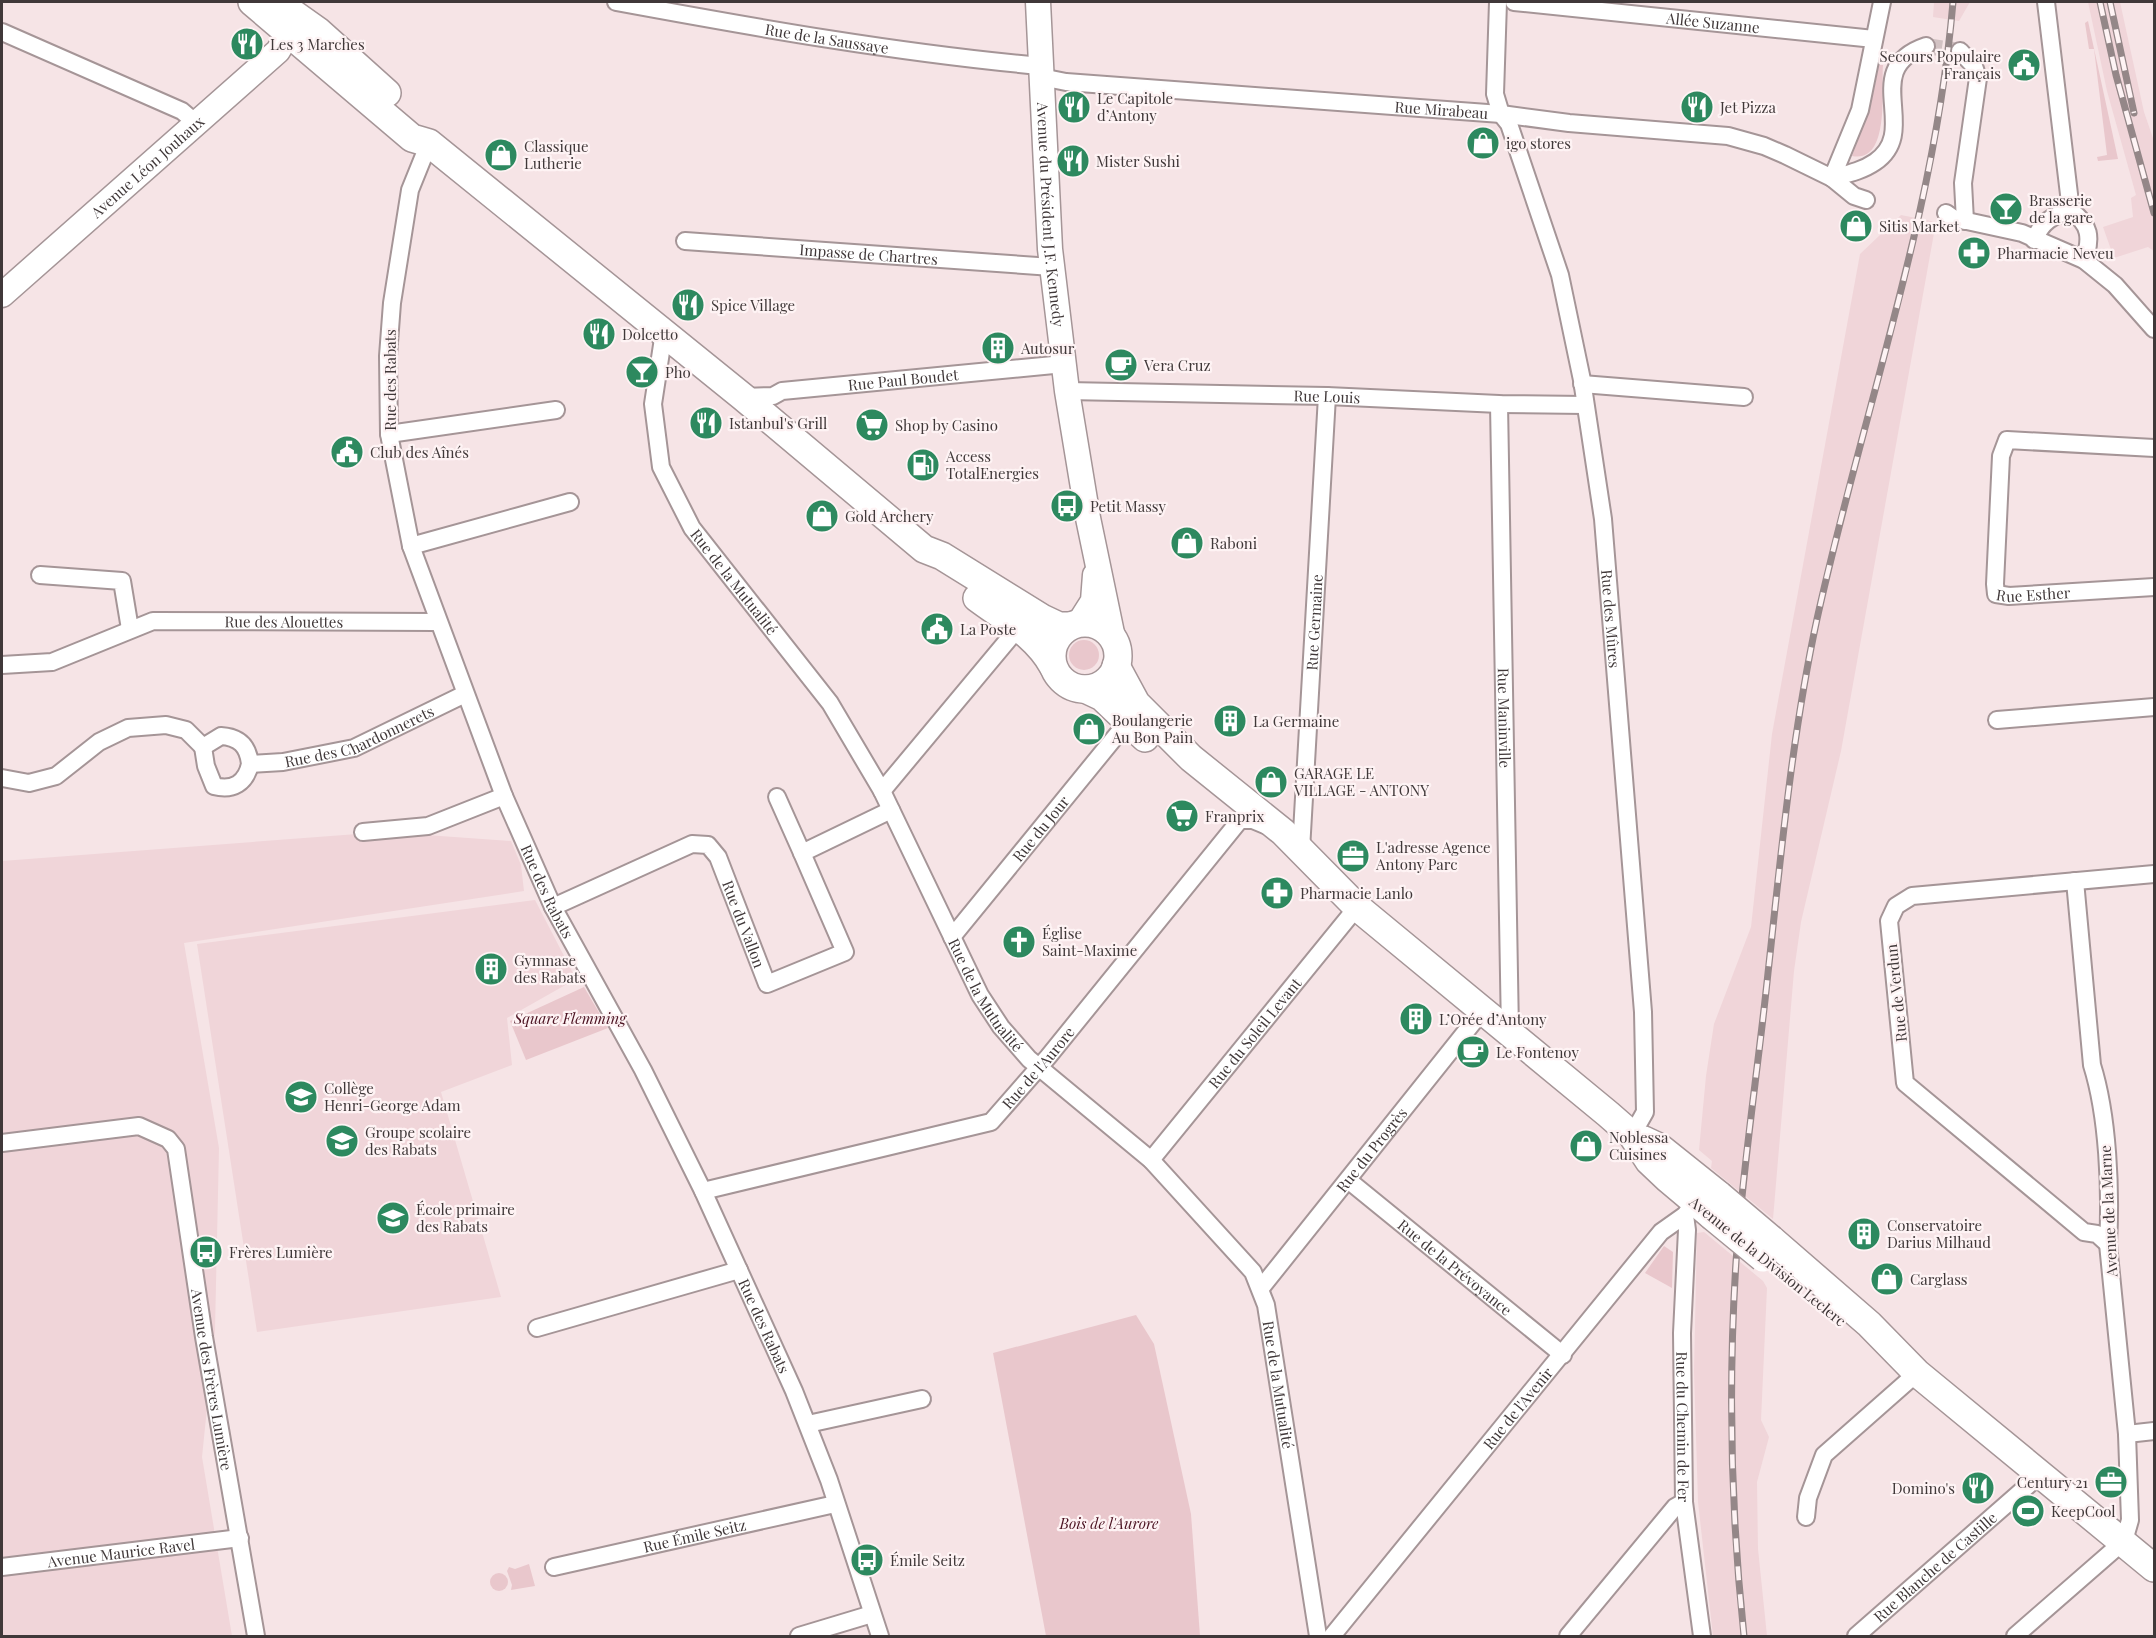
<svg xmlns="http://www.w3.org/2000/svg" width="2156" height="1638" viewBox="0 0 2156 1638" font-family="'Playfair Display',serif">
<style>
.built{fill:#f0d5d9}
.green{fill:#e9c7cc}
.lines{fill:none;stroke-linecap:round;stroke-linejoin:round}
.street-tunnel{stroke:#d2c2c3;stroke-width:16;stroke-dasharray:16 8;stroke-linecap:butt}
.street-casing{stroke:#a59597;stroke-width:20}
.secondary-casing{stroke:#a59597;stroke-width:27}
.primary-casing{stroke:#a59597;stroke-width:30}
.street{stroke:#fff;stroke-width:16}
.secondary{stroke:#fff;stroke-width:24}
.primary{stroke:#fff;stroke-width:27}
.rail-casing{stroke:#948788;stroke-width:7}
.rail{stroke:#fef3f4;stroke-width:4.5;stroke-dasharray:14;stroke-linecap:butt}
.primary-bridge-casing{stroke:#a59597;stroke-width:30;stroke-linecap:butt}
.primary-bridge{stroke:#fff;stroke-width:27}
.labels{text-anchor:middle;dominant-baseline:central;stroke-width:4.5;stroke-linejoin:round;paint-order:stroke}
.street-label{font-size:15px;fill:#403839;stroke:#fef3f4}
.poi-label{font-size:15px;fill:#403839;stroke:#fef3f4;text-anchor:start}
.park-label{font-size:15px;font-style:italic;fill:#4b1221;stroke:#fef3f4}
</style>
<rect width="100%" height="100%" fill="#f6e4e6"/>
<g class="built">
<polygon points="1934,2 1970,2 1959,21 1933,17"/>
<polygon points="2088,2 2120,2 2144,112 2154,141 2154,251 2148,247 2114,258 2103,227 2133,217 2131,198 2136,195 2107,91"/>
<polygon points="1901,215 1936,222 1841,751 1801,922 1794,971 1773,1219 1711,1168 1712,1161 1699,1150 1706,1076 1714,1024 1751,927 1772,734 1860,254"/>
<polygon points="384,832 511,841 521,865 524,891 184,943 219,1148 215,1330 202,1457 232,1636 2,1636 2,861"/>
<polygon points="535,900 576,979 507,1018 512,1065 441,1092 501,1297 257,1332 197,944"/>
<polygon points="1704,1232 1763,1281 1767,1288 1761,1420 1769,1437 1757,1482 1758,1549 1767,1636 1713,1636 1698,1502 1694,1371 1697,1233"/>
</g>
<g class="green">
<polygon points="2088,21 2118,159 2098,161 2097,157 2107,155 2094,49 2089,49 2085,23"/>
<path d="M1879 65H1883C1881 87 1891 164 1852 156L1871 103Z"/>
<circle cx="1084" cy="655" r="15"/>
<polygon points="584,987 608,1028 526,1060 510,1021"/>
<polygon points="1664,1246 1673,1252 1672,1288 1645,1273"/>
<polygon points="1136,1315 1154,1344 1191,1514 1200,1636 1046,1636 993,1353"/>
<polygon points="529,1564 535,1586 511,1590 512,1585 507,1571 509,1567 515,1569"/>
<circle cx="499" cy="1582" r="9"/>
</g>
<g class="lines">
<polyline class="street-tunnel" points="1926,46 1960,51"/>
<g class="street-casing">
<g id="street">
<path id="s1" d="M616 2C757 28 898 53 1041 66"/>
<path id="s2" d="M1498 2 1495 94 1501 114 1509 124 1560 275 1582 380 1603 519 1643 1012 1645 1112 1632 1135"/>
<path id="s3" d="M1514 2 1874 39"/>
<polyline points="2046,2 2071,211"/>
<polyline points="2,32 182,111 196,123"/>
<polyline points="1960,51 1974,66 1978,78 1963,183 1965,221"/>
<path id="s4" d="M1041 77 1066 82 1501 114 1569 123 1728 136 1764 146 1785 155 1832 178 1854 196 1866 200"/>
<path id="s5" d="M429 143 410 190 392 303 388 356 389 434 411 546 504 796 553 907 643 1070 703 1191 794 1391 829 1480 880 1636"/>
<path d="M1832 178C1847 174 1862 171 1875 162 1922 130 1858 69 1926 46"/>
<polyline points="1832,178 1860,110 1882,2"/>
<polyline points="1946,213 1953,218 2022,233 2084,260 2115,285 2154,329"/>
<path d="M2034 240C2042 222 2052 215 2071 211 2090 224 2092 238 2084 260"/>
<path id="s6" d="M685 241 1052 267"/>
<path id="s7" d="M664 332 653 404 661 467 692 528 830 703 882 791 980 995 1001 1027 1029 1059 1151 1160 1253 1272 1266 1305 1318 1636"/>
<polyline points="1582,384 1744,397"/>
<path id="s8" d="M1067 391 1327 396 1499 404 1585 405"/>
<path id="s9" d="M743 397 773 396 782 391 1064 364"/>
<path id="s10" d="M1499 404 1510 1032"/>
<polyline points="389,434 556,410"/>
<path id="s11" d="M2154 448 2007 440 2001 456 1995 584 1996 594 2009 596 2154 587"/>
<polyline points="411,546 570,502"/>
<polyline points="40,575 122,581 130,629"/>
<path id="s12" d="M2 665 52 662 153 621 437 622"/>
<polyline points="1997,720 2154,707"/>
<path d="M221 736C239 737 248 746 250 764 246 783 233 791 214 786L206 766 203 747Z"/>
<path id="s13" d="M250 764 283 762 354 748 465 694"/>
<polyline points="2,778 29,783 56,776 99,742 128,728 166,725 186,730 203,747"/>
<polyline points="882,791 1018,628"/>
<polyline points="777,797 802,853"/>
<polyline points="363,832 428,826 504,796"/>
<path id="s14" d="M1301 850 1327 396"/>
<path id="s15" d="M553 907 692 844 708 845 718 857 767 984 845 952 802 853 891 810"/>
<path id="s16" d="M952 937 1129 720"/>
<path id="s17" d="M2 1143 139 1126 168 1139 176 1149 204 1337 256 1636"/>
<path id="s18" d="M1151 1160 1357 907"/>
<path id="s19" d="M1348 1180 1563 1355"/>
<path id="s20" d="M703 1191 991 1122 1048 1057 1240 820H1253L1265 825"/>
<path id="s21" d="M1685 1215 1687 1230 1682 1333 1684 1502 1702 1636"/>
<polyline points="2108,1244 2097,1234 2084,1232 1905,1083 1889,921 1896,906 1912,896 2154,874"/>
<path id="s22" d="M1261 1288 1483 1010"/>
<polyline points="537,1328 739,1270"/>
<polyline points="808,1424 922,1399"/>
<polyline points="2127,1434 2154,1431"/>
<polyline points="1806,1517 1808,1498 1824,1455 1917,1373"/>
<path id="s23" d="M2 1567 240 1538"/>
<path id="s24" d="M554 1567 835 1504"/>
<polyline points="799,1636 872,1614"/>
<path id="s25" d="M1332 1636 1661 1232 1685 1215 1699 1196"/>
<polyline points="1568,1636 1675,1507 1684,1502"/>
<path id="s26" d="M1856 1636 2041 1474"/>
<path d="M2015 1636 2124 1541 2130 1520 2127 1434 2108 1244C2111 1190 2108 1116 2092 1065L2075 881"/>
</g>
</g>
<g class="secondary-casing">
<g id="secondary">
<path id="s27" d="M1038 2 1050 249 1067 391 1088 518 1113 638"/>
<path id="s28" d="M2 295 278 51 288 34"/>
<polyline points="1079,623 1093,601 1095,575"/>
</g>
</g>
<g class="primary-casing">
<g id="primary">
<polyline points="252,2 412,138 429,143 743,397 924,549 942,556 1042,618 1059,626 1070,626"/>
<polyline points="277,2 318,31 387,93"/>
<path d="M977 598C1005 619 1036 635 1053 666"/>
<circle cx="1085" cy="656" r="33"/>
<polyline points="1116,666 1136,703 1191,758 1283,832 1357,907 1608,1114 1632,1135 1649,1161 1668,1179 1712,1216"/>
<polyline points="1085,689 1102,697 1145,738"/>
<polyline points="1644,1140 1659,1147 1719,1195"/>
<polyline points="1771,1239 1869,1324 1917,1373 2154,1568"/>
</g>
</g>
<use href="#street" class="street"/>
<use href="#secondary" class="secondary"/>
<use href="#primary" class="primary"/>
<g class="rail-casing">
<g id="rail">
<polyline points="2100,2 2116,75 2154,213"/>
<polyline points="2110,2 2134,113"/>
<path d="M1744 1636C1731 1513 1728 1387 1736 1262 1743 1166 1758 1069 1768 973 1781 854 1792 735 1817 619 1863 411 1935 215 1953 2"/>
</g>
</g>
<use href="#rail" class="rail"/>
<g class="primary-bridge-casing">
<g id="primary-bridge">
<polyline points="1719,1195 1771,1239"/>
<polyline points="1712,1216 1763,1258"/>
</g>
</g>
<use href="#primary-bridge" class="primary-bridge"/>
</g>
<defs>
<g id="restaurant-disc" transform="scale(1.725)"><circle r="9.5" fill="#2d895f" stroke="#fef3f4"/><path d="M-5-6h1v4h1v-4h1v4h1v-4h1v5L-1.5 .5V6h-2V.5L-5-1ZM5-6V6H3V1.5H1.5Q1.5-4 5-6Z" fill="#fff"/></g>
<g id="civic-disc" transform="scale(1.725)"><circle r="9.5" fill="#2d895f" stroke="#fef3f4"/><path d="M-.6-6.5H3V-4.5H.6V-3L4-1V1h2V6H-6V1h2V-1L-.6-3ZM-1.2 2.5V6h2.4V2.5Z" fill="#fff"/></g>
<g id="shop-disc" transform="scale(1.725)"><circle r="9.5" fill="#2d895f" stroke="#fef3f4"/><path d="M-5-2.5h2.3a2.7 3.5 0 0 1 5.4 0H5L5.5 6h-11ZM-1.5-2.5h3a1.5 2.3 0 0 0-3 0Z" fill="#fff"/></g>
<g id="bar-disc" transform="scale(1.725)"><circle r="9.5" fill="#2d895f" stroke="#fef3f4"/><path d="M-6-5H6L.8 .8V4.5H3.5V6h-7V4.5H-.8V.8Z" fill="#fff"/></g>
<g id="pharmacy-disc" transform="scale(1.725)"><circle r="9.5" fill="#2d895f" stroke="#fef3f4"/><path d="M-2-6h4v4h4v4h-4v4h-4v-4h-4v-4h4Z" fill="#fff"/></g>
<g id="building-disc" transform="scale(1.725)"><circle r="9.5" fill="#2d895f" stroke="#fef3f4"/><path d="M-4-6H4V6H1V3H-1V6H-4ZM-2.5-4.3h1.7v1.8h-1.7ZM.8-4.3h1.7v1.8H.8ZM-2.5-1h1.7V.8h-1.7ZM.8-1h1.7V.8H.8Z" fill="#fff"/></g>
<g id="cafe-disc" transform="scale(1.725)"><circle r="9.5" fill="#2d895f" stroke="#fef3f4"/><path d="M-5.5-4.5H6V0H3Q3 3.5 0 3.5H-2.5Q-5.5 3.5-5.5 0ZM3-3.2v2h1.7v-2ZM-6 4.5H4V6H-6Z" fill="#fff"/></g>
<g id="supermarket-disc" transform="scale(1.725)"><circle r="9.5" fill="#2d895f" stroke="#fef3f4"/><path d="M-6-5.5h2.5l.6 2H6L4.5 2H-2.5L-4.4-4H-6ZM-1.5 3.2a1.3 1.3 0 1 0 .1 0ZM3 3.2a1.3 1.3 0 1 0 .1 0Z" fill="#fff"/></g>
<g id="fuel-disc" transform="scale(1.725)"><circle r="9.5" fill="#2d895f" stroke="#fef3f4"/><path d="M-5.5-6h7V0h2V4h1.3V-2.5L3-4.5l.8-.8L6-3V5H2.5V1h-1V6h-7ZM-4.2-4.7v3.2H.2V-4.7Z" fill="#fff"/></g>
<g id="bus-disc" transform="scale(1.725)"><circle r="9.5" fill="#2d895f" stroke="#fef3f4"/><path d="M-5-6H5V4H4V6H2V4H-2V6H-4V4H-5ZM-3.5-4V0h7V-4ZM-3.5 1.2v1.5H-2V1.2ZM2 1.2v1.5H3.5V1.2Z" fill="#fff"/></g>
<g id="office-disc" transform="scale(1.725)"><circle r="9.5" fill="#2d895f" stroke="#fef3f4"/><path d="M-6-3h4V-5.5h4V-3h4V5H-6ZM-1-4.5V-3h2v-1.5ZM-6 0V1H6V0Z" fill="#fff"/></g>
<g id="church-disc" transform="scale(1.725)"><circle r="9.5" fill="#2d895f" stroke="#fef3f4"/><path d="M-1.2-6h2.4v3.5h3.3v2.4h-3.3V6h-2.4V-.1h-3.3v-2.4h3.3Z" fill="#fff"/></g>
<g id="school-disc" transform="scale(1.725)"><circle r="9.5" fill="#2d895f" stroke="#fef3f4"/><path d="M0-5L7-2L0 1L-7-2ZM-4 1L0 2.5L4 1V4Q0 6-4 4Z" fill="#fff"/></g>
<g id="stadium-disc" transform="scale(1.725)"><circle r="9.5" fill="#2d895f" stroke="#fef3f4"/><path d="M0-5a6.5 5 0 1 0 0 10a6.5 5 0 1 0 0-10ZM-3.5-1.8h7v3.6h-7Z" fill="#fff"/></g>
</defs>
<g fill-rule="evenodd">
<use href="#restaurant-disc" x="247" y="44"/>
<use href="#civic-disc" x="2024" y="65"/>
<use href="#restaurant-disc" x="1074" y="107"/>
<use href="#restaurant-disc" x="1697" y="107"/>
<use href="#shop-disc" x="1483" y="143"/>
<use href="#shop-disc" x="501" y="155"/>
<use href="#restaurant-disc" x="1073" y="161"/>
<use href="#bar-disc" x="2006" y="209"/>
<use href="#shop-disc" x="1856" y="226"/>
<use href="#pharmacy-disc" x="1974" y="253"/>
<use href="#restaurant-disc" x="688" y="305"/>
<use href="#restaurant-disc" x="599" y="334"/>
<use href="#building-disc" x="998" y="348"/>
<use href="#cafe-disc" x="1121" y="365"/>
<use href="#bar-disc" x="642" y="372"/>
<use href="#restaurant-disc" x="706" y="423"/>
<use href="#supermarket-disc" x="872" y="425"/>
<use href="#civic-disc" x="347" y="452"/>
<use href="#fuel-disc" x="923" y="465"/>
<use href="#bus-disc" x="1067" y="506"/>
<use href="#shop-disc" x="822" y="516"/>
<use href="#shop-disc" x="1187" y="543"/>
<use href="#civic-disc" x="937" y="629"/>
<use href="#building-disc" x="1230" y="721"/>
<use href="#shop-disc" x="1089" y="729"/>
<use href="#shop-disc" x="1271" y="782"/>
<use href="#supermarket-disc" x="1182" y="816"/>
<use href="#office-disc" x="1353" y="856"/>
<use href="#pharmacy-disc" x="1277" y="893"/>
<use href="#church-disc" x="1019" y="942"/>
<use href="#building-disc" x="491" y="969"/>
<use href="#building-disc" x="1416" y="1019"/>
<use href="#cafe-disc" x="1473" y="1052"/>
<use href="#school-disc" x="301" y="1097"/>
<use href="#school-disc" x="342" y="1141"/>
<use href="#shop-disc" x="1586" y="1146"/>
<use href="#school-disc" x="393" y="1218"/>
<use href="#building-disc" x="1864" y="1234"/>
<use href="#bus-disc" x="206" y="1252"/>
<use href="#shop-disc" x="1887" y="1279"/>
<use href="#office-disc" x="2111" y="1482"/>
<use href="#restaurant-disc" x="1978" y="1488"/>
<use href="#stadium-disc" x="2028" y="1511"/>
<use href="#bus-disc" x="867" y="1560"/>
</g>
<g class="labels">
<g class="street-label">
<text stroke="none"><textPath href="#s3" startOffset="200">Allée Suzanne</textPath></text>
<text stroke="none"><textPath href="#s1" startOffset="214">Rue de la Saussaye</textPath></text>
<text stroke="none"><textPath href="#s4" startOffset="402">Rue Mirabeau</textPath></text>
<text stroke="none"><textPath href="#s28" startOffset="194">Avenue Léon Jouhaux</textPath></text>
<text stroke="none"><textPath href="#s27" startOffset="213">Avenue du Président J.F. Kennedy</textPath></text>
<text stroke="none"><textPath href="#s6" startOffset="184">Impasse de Chartres</textPath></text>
<text transform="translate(390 380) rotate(-90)">Rue des Rabats</text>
<text stroke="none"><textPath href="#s9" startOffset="162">Rue Paul Boudet</textPath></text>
<text stroke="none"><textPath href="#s8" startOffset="260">Rue Louis</textPath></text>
<text stroke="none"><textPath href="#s7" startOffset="273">Rue de la Mutualité</textPath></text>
<text stroke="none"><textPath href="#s11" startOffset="340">Rue Esther</textPath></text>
<text stroke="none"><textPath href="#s2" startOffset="633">Rue des Mûres</textPath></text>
<text stroke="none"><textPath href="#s12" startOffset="290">Rue des Alouettes</textPath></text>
<text stroke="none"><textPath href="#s14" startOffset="228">Rue Germaine</textPath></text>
<text stroke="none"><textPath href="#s10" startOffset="314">Rue Maninville</textPath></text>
<text stroke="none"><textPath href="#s13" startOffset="114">Rue des Chardonnerets</textPath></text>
<text stroke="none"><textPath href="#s16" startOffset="140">Rue du Jour</textPath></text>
<text stroke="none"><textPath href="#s5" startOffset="782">Rue des Rabats</textPath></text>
<text stroke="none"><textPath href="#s15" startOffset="256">Rue du Vallon</textPath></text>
<text transform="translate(1896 993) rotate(-96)">Rue de Verdun</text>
<text stroke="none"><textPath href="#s7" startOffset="759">Rue de la Mutualité</textPath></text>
<text stroke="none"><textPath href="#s18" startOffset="164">Rue du Soleil Levant</textPath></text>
<text stroke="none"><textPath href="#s20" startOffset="368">Rue de l'Aurore</textPath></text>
<text stroke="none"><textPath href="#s22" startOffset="177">Rue du Progrès</textPath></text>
<text transform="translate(2108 1211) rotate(-93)">Avenue de la Marne</text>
<text transform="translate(1768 1261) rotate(39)">Avenue de la Division Leclerc</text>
<text stroke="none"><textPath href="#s19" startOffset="138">Rue de la Prévoyance</textPath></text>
<text stroke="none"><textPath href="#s5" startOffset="1268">Rue des Rabats</textPath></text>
<text stroke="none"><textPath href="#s17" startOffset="416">Avenue des Frères Lumière</textPath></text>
<text stroke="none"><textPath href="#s7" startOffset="1263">Rue de la Mutualité</textPath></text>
<text stroke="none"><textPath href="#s25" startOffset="294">Rue de l'Avenir</textPath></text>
<text stroke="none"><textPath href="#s21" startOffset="212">Rue du Chemin de Fer</textPath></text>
<text stroke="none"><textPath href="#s24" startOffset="144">Rue Émile Seitz</textPath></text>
<text stroke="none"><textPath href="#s23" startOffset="120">Avenue Maurice Ravel</textPath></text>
<text stroke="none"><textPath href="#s26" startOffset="105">Rue Blanche de Castille</textPath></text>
</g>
<g class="poi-label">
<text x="270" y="44">Les 3 Marches</text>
<text x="2001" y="56" text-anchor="end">Secours Populaire<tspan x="2001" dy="17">Français</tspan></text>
<text x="1097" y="98">Le Capitole<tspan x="1097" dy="17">d’Antony</tspan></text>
<text x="1720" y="107">Jet Pizza</text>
<text x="1506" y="143">igo stores</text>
<text x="524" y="146">Classique<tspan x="524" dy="17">Lutherie</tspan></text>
<text x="1096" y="161">Mister Sushi</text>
<text x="2029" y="200">Brasserie<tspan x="2029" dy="17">de la gare</tspan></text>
<text x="1879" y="226">Sitis Market</text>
<text x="1997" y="253">Pharmacie Neveu</text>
<text x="711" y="305">Spice Village</text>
<text x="622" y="334">Dolcetto</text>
<text x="1021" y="348">Autosur</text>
<text x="1144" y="365">Vera Cruz</text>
<text x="665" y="372">Pho</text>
<text x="729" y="423">Istanbul's Grill</text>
<text x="895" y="425">Shop by Casino</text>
<text x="370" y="452">Club des Aînés</text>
<text x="946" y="456">Access<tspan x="946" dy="17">TotalEnergies</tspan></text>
<text x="1090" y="506">Petit Massy</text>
<text x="845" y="516">Gold Archery</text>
<text x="1210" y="543">Raboni</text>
<text x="960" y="629">La Poste</text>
<text x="1112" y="720">Boulangerie<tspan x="1112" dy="17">Au Bon Pain</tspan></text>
<text x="1253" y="721">La Germaine</text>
<text x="1294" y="773">GARAGE LE<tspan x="1294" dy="17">VILLAGE - ANTONY</tspan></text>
<text x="1205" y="816">Franprix</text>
<text x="1376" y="847">L'adresse Agence<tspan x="1376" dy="17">Antony Parc</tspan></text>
<text x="1300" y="893">Pharmacie Lanlo</text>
<text x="1042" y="933">Église<tspan x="1042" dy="17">Saint-Maxime</tspan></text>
<text x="514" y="960">Gymnase<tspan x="514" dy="17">des Rabats</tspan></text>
<text x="1439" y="1019">L’Orée d’Antony</text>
<text x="1496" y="1052">Le Fontenoy</text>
<text x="324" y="1088">Collège<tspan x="324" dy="17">Henri-George Adam</tspan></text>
<text x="365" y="1132">Groupe scolaire<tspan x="365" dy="17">des Rabats</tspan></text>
<text x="1609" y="1137">Noblessa<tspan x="1609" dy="17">Cuisines</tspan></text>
<text x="416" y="1209">École primaire<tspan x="416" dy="17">des Rabats</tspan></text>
<text x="1887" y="1225">Conservatoire<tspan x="1887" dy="17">Darius Milhaud</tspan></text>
<text x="229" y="1252">Frères Lumière</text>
<text x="1910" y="1279">Carglass</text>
<text x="2088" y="1482" text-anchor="end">Century 21</text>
<text x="1955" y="1488" text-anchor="end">Domino's</text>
<text x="2051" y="1511">KeepCool</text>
<text x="890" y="1560">Émile Seitz</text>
</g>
<g class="park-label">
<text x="570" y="1018">Square Flemming</text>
<text x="1109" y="1523">Bois de l'Aurore</text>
</g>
</g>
<rect width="2156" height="1638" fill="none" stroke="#403839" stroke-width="6"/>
</svg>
